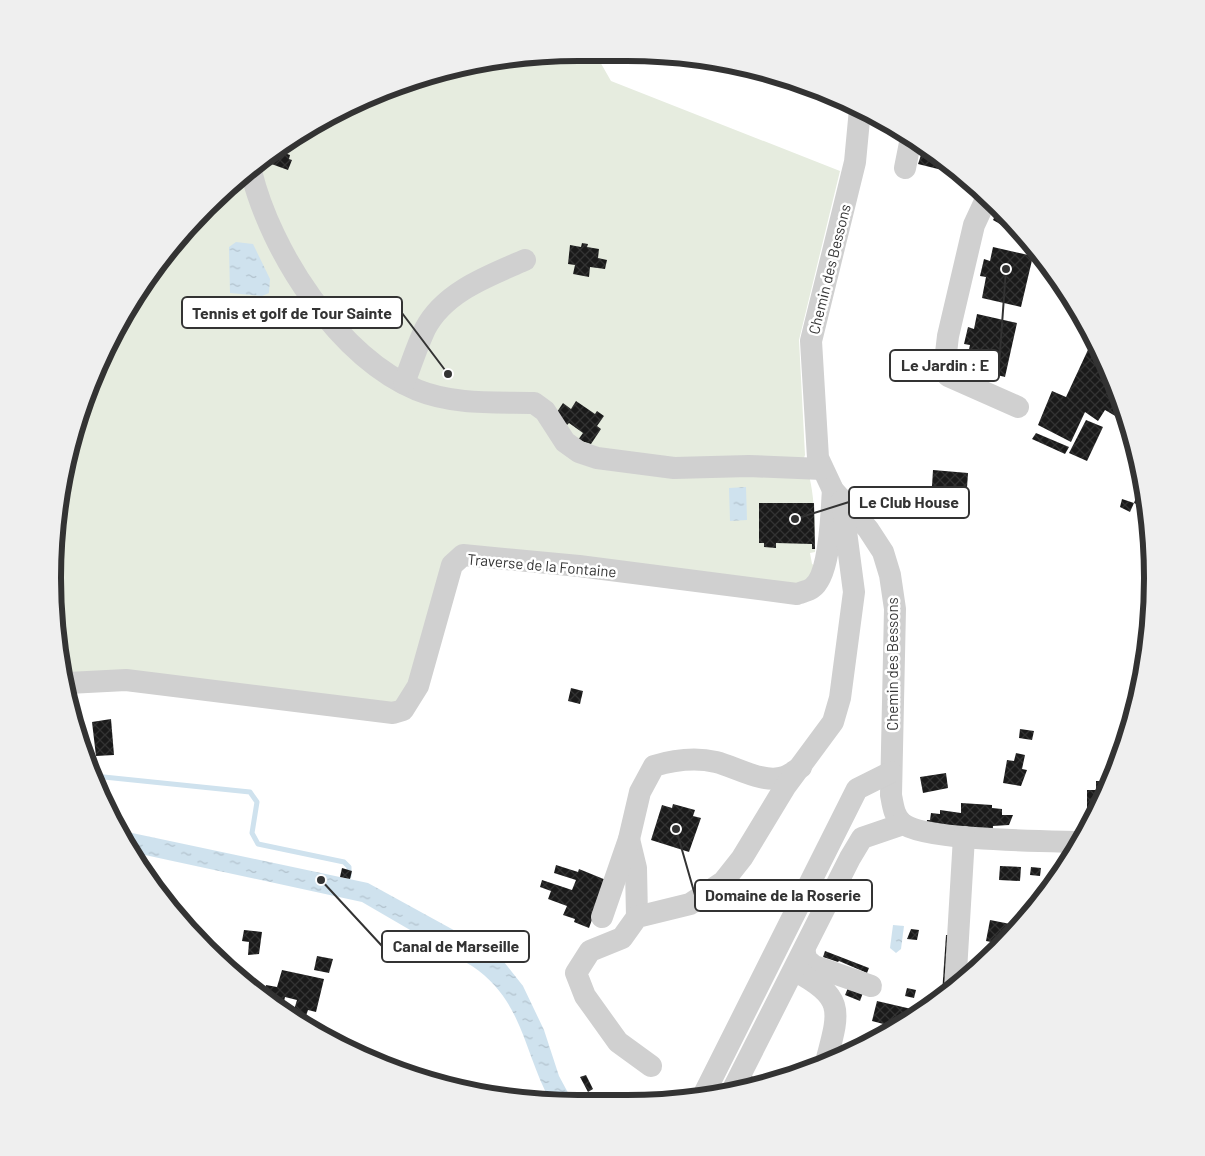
<svg xmlns="http://www.w3.org/2000/svg" width="1205" height="1156" viewBox="0 0 1205 1156" font-family="Barlow,sans-serif">
<style>
.garden{fill:#e6ecdf}
.water{fill:url(#water-ripples)}
.lines{fill:none;stroke-linecap:round;stroke-linejoin:round}
.stream{stroke:#cfe2ee;stroke-width:5}
.building{fill:url(#building-cross-hatch)}
.minor{stroke:#d0d0d0;stroke-width:22}
.labels{text-anchor:middle;dominant-baseline:central;stroke-width:5;stroke-linejoin:round;paint-order:stroke}
.street-label{font-size:15px;fill:#333;stroke:#fff}
.rim{fill:none;stroke:#333;stroke-width:6}
.leader{fill:none;stroke:#333;stroke-width:2}
.callout-dot{fill:#333;stroke:#fff;stroke-width:2}
.callout{fill:#fff;stroke:#333;stroke-width:2}
.callout-label{font-size:16px;text-anchor:middle;font-weight:bold;fill:#333}
</style>
<defs>
<pattern id="water-ripples" width="26" height="14" patternUnits="userSpaceOnUse" patternTransform="scale(1.25)"><rect width="26" height="14" fill="#cfe2ee"/><path d="M2 4q2-2 4 0t4 0M15 11q2-2 4 0t4 0" fill="none" stroke="#b2c2cd"/></pattern>
<pattern id="building-cross-hatch" width="8" height="8" patternUnits="userSpaceOnUse" patternTransform="scale(1.25)"><rect width="8" height="8" fill="#1a1a1a"/><path d="M0 0l8 8M0 8l8-8" fill="none" stroke="#333"/></pattern>
</defs>
<rect width="100%" height="100%" fill="#fff"/>
<path class="garden" d="M578 53H595L611 81 840 171 799 340 805 455 804 458C815 489 815 519 815 552L810 553 812 564 818 567 796 590 456 552 414 682 393 708 67 678 54 613 57 509 80 409 123 315 183 231 286 141 377 93 475 63Z"/>
<g class="water">
<polygon points="236,242 253,244 270,279 269,293 262,296 230,293 229,247"/>
<polygon points="746,487 747,520 730,521 729,488"/>
<path d="M118 830 368 883 470 939 504 962 523 986 544 1030 559 1076 573 1102H551C523 1052 524 1001 472 966L362 902 131 852Z"/>
<polygon points="893,925 904,926 901,949 896,953 890,948"/>
</g>
<g class="lines">
<polyline class="stream" points="94,776 250,792 257,802 252,833 258,844 344,862 349,867 349,876"/>
</g>
<g class="building">
<polygon points="918,143 944,162 942,170 918,164 922,152 916,151"/>
<polygon points="276,150 290,155 289,159 292,160 288,170 263,161"/>
<polygon points="998,210 1024,236 1023,237 993,220"/>
<polygon points="582,243 588,244 587,247 599,249 598,258 607,260 605,269 590,267 589,277 573,274 575,265 568,264 570,245 581,247"/>
<polygon points="993,247 1033,256 1021,307 982,298 986,277 980,276 984,259 990,261"/>
<polygon points="977,314 1017,323 1005,377 965,367 970,345 964,344 968,327 974,329"/>
<polygon points="1093,339 1098,345 1117,397 1116,400 1122,409 1117,417 1105,410 1098,421 1085,412 1071,442 1038,425 1052,391 1066,397"/>
<polygon points="576,401 595,414 597,411 604,416 597,426 601,429 591,444 578,440 583,433 569,423 567,425 555,415 563,403 571,409"/>
<polygon points="1086,420 1103,427 1087,461 1069,453"/>
<polygon points="1036,433 1069,447 1065,454 1032,439"/>
<polygon points="933,470 968,473 966,503 931,501"/>
<polygon points="1141,484 1145,508 1134,503 1130,512 1120,507 1122,499 1134,503"/>
<polygon points="759,503 814,503 815,549 812,549 812,544 776,543 776,548 764,547 764,543 759,543"/>
<polygon points="571,688 583,691 580,704 568,701"/>
<polygon points="111,719 114,755 96,756 92,722"/>
<polygon points="1020,729 1034,731 1032,740 1019,738"/>
<polygon points="1016,753 1025,755 1022,769 1027,770 1021,786 1003,783 1007,760 1014,761"/>
<polygon points="946,773 948,788 923,793 920,777"/>
<polygon points="1096,781 1109,781 1096,811 1087,811 1087,790 1096,790"/>
<polygon points="961,803 992,805 992,808 1002,809 1002,815 1013,815 1009,825 993,826 993,832 926,827 927,820 930,820 931,813 940,814 940,810 961,813"/>
<polygon points="673,804 695,810 693,816 701,818 689,852 651,840 662,805 672,808"/>
<polygon points="556,865 578,872 579,869 606,880 589,928 574,922 575,919 563,915 567,906 548,899 551,891 540,887 542,880 572,890 576,880 554,873"/>
<polygon points="1000,866 1021,867 1020,881 999,880"/>
<polygon points="1031,867 1041,868 1040,876 1030,875"/>
<polygon points="342,868 352,871 350,879 340,877"/>
<polygon points="990,920 1020,926 1001,944 986,941"/>
<polygon points="911,929 919,930 917,940 907,939"/>
<polygon points="244,930 262,932 259,954 248,955 249,942 242,941"/>
<polygon points="946,935 955,935 951,991 944,997 942,994"/>
<polygon points="825,951 869,968 867,973 839,961 838,962 823,957"/>
<polygon points="317,956 333,959 329,973 314,970"/>
<polygon points="282,970 324,979 316,1012 308,1010 306,1016 298,1014 297,1019 286,1012 293,1013 297,1000 285,997 283,1006 272,1004 263,998 266,985 277,987"/>
<polygon points="851,981 865,987 860,1001 845,995"/>
<polygon points="907,988 916,990 914,998 905,996"/>
<polygon points="877,1001 920,1011 890,1030 891,1026 872,1021"/>
<polygon points="853,1041 868,1044 850,1053"/>
<polygon points="746,1074 765,1082 765,1078 775,1081 743,1089"/>
<polygon points="586,1075 593,1089 588,1092 580,1077"/>
</g>
<g class="lines">
<g class="minor">
<path d="M860 109 855 162 811 341 818 458 833 490 868 529 883 552 890 575 895 609 891 795C893 806 894 816 902 823 923 841 1049 841 1081 842"/>
<polyline points="905,168 911,138"/>
<path d="M251 171C271 253 338 356 417 390 454 405 495 402 534 403L545 411 565 442 579 452 597 458 674 468 749 466 822 469"/>
<polyline points="987,197 974,225 948,336 944,370 948,376 1018,407"/>
<path d="M404 383C411 365 417 346 425 329 444 292 488 276 525 260"/>
<path d="M68 683 126 680 393 713 403 710 418 686 452 565 463 555 579 566 797 594C801 592 808 591 812 588 831 575 831 513 833 490"/>
<polyline points="629,839 636,868 637,917"/>
<path d="M602 917 629 839 640 792 654 766C674 760 694 757 716 762 736 767 763 784 784 777 790 775 796 770 801 767"/>
<polyline points="805,953 806,959 814,966 871,986"/>
<path d="M794 970C845 998 840 1009 826 1062"/>
<polyline points="955,988 964,837"/>
<polyline points="651,1066 618,1042 585,996 576,973 590,951 622,938 637,917 690,904 723,882 742,858 785,787 833,722 840,698 854,592 842,501"/>
<polyline points="732,1091 850,858 862,838 903,824"/>
<polyline points="703,1096 857,789 891,772"/>
</g>
</g>
<g class="labels">
<g class="street-label">
<text transform="translate(829 269) rotate(-76)">Chemin des Bessons</text>
<text transform="translate(542 565) rotate(5)">Traverse de la Fontaine</text>
<text transform="translate(892 664) rotate(-90)">Chemin des Bessons</text>
</g>
</g>
<path d="M0 0H1205V1156H0ZM578 61H627A517 517 0 0 1 1144 578V578A517 517 0 0 1 627 1095H578A517 517 0 0 1 61 578V578A517 517 0 0 1 578 61Z" fill="#efefef" fill-rule="evenodd"/>
<path class="rim" d="M578 61H627A517 517 0 0 1 1144 578V578A517 517 0 0 1 627 1095H578A517 517 0 0 1 61 578V578A517 517 0 0 1 578 61Z"/>
<path class="leader" d="M448 374L402 313M1006 269L999 366M795 519L849 502M676 829L695 895M321 880L382 946"/>
<g class="callout-dot">
<circle cx="448" cy="374" r="5"/>
<circle cx="1006" cy="269" r="5"/>
<circle cx="795" cy="519" r="5"/>
<circle cx="676" cy="829" r="5"/>
<circle cx="321" cy="880" r="5"/>
</g>
<g class="callout">
<rect x="182" y="297" width="220" height="31" rx="5"/>
<rect x="890" y="350" width="109" height="31" rx="5"/>
<rect x="849" y="487" width="120" height="31" rx="5"/>
<rect x="695" y="880" width="177" height="31" rx="5"/>
<rect x="382" y="931" width="147" height="31" rx="5"/>
</g>
<g class="callout-label">
<text x="292" y="319">Tennis et golf de Tour Sainte</text>
<text x="945" y="371">Le Jardin : E</text>
<text x="909" y="508">Le Club House</text>
<text x="783" y="901">Domaine de la Roserie</text>
<text x="456" y="952">Canal de Marseille</text>
</g>
</svg>
